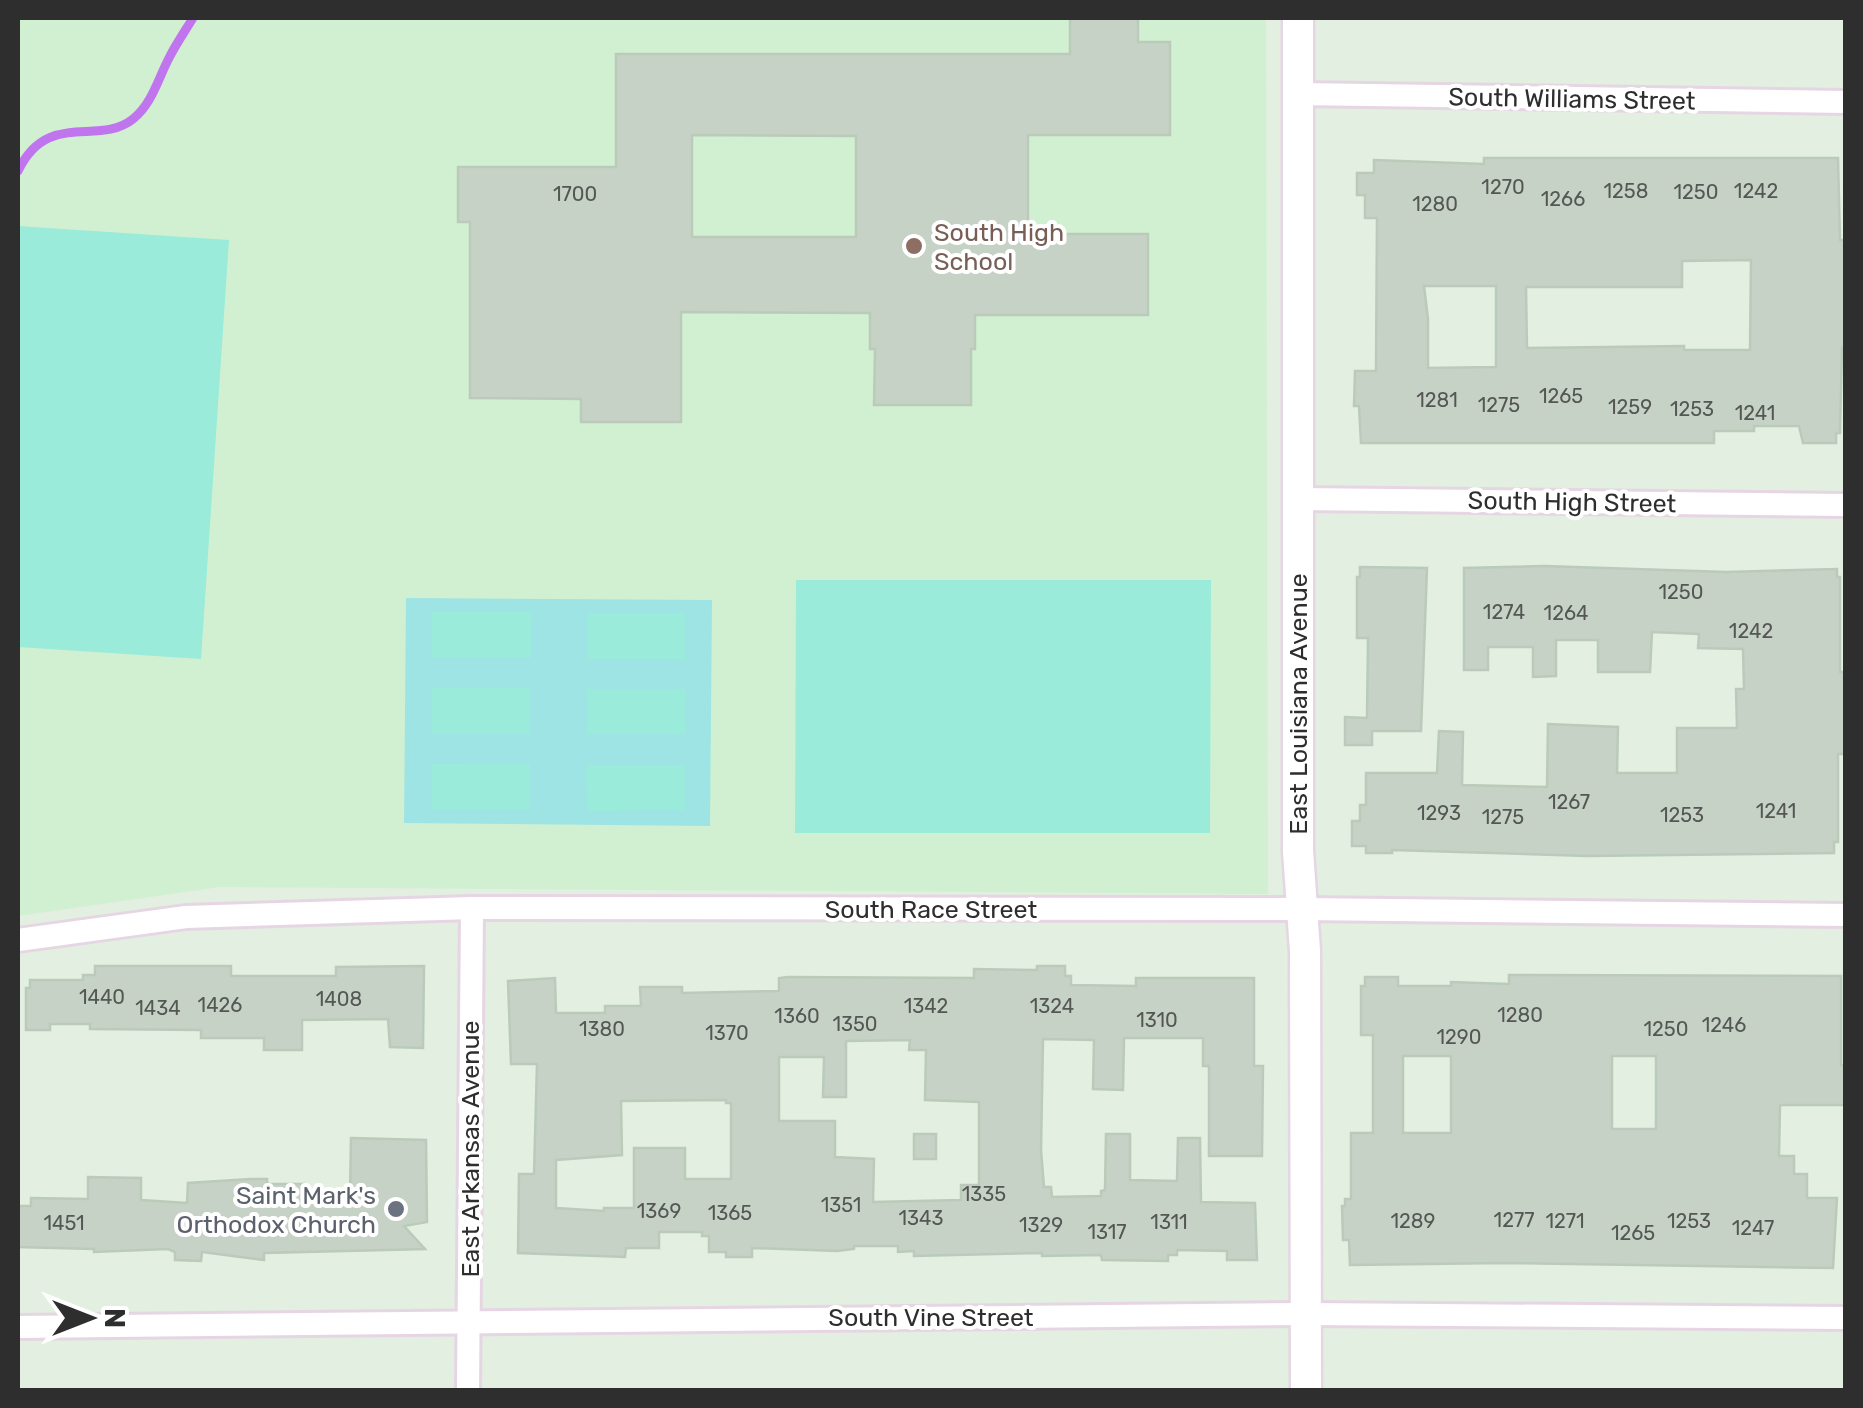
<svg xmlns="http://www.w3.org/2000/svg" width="1863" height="1408" viewBox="0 0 1863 1408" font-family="Rubik,sans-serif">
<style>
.education{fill:#d1f0d1}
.green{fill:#9ee4e4}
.pitch{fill:#9aebd9}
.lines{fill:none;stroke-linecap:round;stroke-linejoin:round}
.stream{stroke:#c075ef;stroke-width:9}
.building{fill:#c6d2c6;stroke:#bacbba;stroke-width:2.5;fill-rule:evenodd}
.street-casing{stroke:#e6d6e3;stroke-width:28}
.secondary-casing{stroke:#e6d6e3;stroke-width:35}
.street{stroke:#fff;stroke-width:22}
.secondary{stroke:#fff;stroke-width:30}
.education-dot{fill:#8d6e63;stroke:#fff;stroke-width:4}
.worship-dot{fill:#6b7280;stroke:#fff;stroke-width:4}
.labels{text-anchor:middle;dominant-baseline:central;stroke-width:8;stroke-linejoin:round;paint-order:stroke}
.number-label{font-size:20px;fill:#545754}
.street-label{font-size:25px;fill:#2e2e2e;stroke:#fff}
.education-label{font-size:25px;fill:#785e54;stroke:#fff;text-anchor:start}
.worship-label{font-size:25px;fill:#5b616d;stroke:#fff;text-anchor:end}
</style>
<rect width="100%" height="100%" fill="#e2efe1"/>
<polygon class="education" points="18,18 1266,18 1268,894 220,887 18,916"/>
<polygon class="green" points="406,598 712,600 710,826 404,823"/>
<g class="pitch">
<polygon points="18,226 229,240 201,659 18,647"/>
<polygon points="796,580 1211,580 1210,833 795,833"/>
<rect x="432" y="612" width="99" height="46"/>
<rect x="587" y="613" width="98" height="46"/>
<rect x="432" y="688" width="98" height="46"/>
<rect x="587" y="689" width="98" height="45"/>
<polygon points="530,763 530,809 432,809 432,764"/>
<polygon points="586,765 685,765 685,810 587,811"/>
</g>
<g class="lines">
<path class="stream" d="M18 171C48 109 98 147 133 119 152 104 158 79 169 58 176 44 185 31 193 18"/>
</g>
<g class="building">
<path d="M1070 18H1138V42H1170V135H1028V234H1148V315H975V349H971V405H874L875 349H870V313L681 312V422H581V399L470 398V222H458V167H616V54H1070ZM692 135 856 136V237H692Z"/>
<path d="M1484 158H1838L1840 240H1846V347H1842L1840 433H1836V443H1803L1799 426H1754V431H1714V443H1361L1359 406H1354L1355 371H1376L1377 218H1365V195H1357V173H1374V160L1484 164ZM1751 260 1750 350H1684V346L1527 348 1526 287H1682V261ZM1424 286H1496V367L1428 368V319Z"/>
<polygon points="1545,566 1726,572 1837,569 1837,577 1840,577 1840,672 1846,672 1846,754 1838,754 1838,842 1834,842 1834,853 1587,856 1392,850 1392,853 1366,853 1366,846 1352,846 1352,821 1360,821 1360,805 1366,805 1366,773 1437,773 1439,731 1463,732 1462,785 1547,787 1548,724 1618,727 1617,773 1677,773 1677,728 1737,728 1736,689 1744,689 1743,649 1698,648 1699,634 1652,632 1650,672 1598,672 1598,640 1556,640 1556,676 1533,677 1533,647 1488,647 1488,670 1464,670 1464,568"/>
<polygon points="1360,567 1427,568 1421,731 1372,731 1372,745 1345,745 1345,717 1367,718 1368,638 1357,638 1357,577 1360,577"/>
<polygon points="95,966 231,966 231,976 336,976 336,967 424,966 423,1048 390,1047 388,1019 302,1020 302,1050 264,1050 264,1038 201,1038 201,1030 90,1029 90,1024 50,1024 50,1030 26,1030 26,988 30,988 30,980 83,980 83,975 95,975"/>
<path d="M1037 966H1065V976H1071V985L1136 986V978H1254V1066H1263L1262 1156H1209V1066H1203V1038H1124L1123 1090 1093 1089 1094 1040 1043 1039 1041 1150 1044 1187H1051L1052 1197 1101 1196V1191L1105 1190 1106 1134H1130V1180L1177 1181 1178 1138H1200L1201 1202 1255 1203 1257 1260H1227V1251L1177 1250V1255H1168V1261L1102 1260 1101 1255 1042 1256V1253L914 1256V1251L898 1252V1246H854V1249L837 1251 752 1248V1257H726V1252H709V1236H702V1232H659V1248H626L625 1257 518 1253 519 1174H534L537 1064H511L508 981 555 978 556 1013H605V1006H641L640 987H682V993L779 991V978L788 977 974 978V969L1037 970ZM910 1040 909 1050H926L925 1100 979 1102V1185H961V1200L873 1202 874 1159 835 1157V1121H779V1057H824L823 1097H846V1041ZM726 1100V1103H731V1179H685V1148H634V1208H604V1211L556 1208V1160L622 1155 621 1101Z"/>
<path d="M1509 975 1841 976V1065H1846V1105H1780L1779 1156H1794V1174H1807V1198H1837L1833 1268 1505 1263 1350 1265 1349 1240H1343L1342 1206H1345V1199H1351V1133H1373V1035H1361V986H1365V977H1398V986H1451V982L1509 984ZM1403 1056H1451V1133H1403ZM1612 1056H1656V1129H1612Z"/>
<rect x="914" y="1134" width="22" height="25"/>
<polygon points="351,1138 426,1140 427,1222 404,1226 425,1249 264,1253 264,1260 202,1252 201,1261 175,1260 175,1252 168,1249 94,1252 94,1249 18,1247 18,1206 31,1206 31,1198 88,1199 88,1177 141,1178 141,1200 187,1203 188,1183 251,1179 267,1179 267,1184 304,1184 304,1193 309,1193 309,1196 350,1195"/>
</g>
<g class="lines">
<g class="street-casing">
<g id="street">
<polyline points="1298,94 1846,102"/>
<polyline points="1299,499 1846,505"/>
<polyline points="18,940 186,917 472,908 1301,909 1846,915"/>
<polyline points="18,1327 1307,1314 1846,1318"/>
<polyline points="468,1390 472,908"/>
</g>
</g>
<g class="secondary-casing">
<polyline id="secondary" points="1298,18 1298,851 1305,951 1306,1390"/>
</g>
<use href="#street" class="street"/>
<use href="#secondary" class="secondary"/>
</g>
<circle class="education-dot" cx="914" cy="246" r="10"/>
<circle class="worship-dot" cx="396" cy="1209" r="10"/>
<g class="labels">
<g class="number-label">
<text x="1503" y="187">1270</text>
<text x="1626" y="191">1258</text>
<text x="1756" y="191">1242</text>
<text x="1696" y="192">1250</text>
<text x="575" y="194">1700</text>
<text x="1563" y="199">1266</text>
<text x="1435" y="204">1280</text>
<text x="1561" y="396">1265</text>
<text x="1437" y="400">1281</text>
<text x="1499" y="405">1275</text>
<text x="1630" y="407">1259</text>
<text x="1692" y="409">1253</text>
<text x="1755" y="413">1241</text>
<text x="1681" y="592">1250</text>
<text x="1504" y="612">1274</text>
<text x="1566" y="613">1264</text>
<text x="1751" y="631">1242</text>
<text x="1569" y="802">1267</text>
<text x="1776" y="811">1241</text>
<text x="1439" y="813">1293</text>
<text x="1682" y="815">1253</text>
<text x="1503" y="817">1275</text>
<text x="102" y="997">1440</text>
<text x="339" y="999">1408</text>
<text x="220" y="1005">1426</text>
<text x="926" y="1006">1342</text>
<text x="1052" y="1006">1324</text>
<text x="158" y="1008">1434</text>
<text x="1520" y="1015">1280</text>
<text x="797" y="1016">1360</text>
<text x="1157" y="1020">1310</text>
<text x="855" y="1024">1350</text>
<text x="1724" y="1025">1246</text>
<text x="602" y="1029">1380</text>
<text x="1666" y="1029">1250</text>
<text x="727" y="1033">1370</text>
<text x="1459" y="1037">1290</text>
<text x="984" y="1194">1335</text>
<text x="841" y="1205">1351</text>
<text x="659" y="1211">1369</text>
<text x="730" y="1213">1365</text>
<text x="921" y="1218">1343</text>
<text x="1514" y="1220">1277</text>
<text x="1413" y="1221">1289</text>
<text x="1565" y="1221">1271</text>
<text x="1689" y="1221">1253</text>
<text x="1169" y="1222">1311</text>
<text x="64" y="1223">1451</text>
<text x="1041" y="1225">1329</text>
<text x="1753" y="1228">1247</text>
<text x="1107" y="1232">1317</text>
<text x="1633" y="1233">1265</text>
</g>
<g class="street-label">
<text transform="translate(1572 99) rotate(1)">South Williams Street</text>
<text transform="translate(1572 502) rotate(1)">South High Street</text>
<text transform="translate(1298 704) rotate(-90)">East Louisiana Avenue</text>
<text x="931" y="909">South Race Street</text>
<text transform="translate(470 1149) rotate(-90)">East Arkansas Avenue</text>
<text x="931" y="1317">South Vine Street</text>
</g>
<g class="education-label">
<text x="934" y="232">South High<tspan x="934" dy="29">School</tspan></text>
</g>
<g class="worship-label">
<text x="376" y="1195">Saint Mark's<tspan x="376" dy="29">Orthodox Church</tspan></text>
</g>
</g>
<rect width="1863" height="1408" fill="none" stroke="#2e2e2e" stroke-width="40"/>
<g transform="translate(90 1318) rotate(90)" stroke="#ffffff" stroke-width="8" paint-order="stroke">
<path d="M0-8L18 38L0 25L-18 38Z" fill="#2e2e2e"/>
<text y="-15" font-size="28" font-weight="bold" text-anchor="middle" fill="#2e2e2e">N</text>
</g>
</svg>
